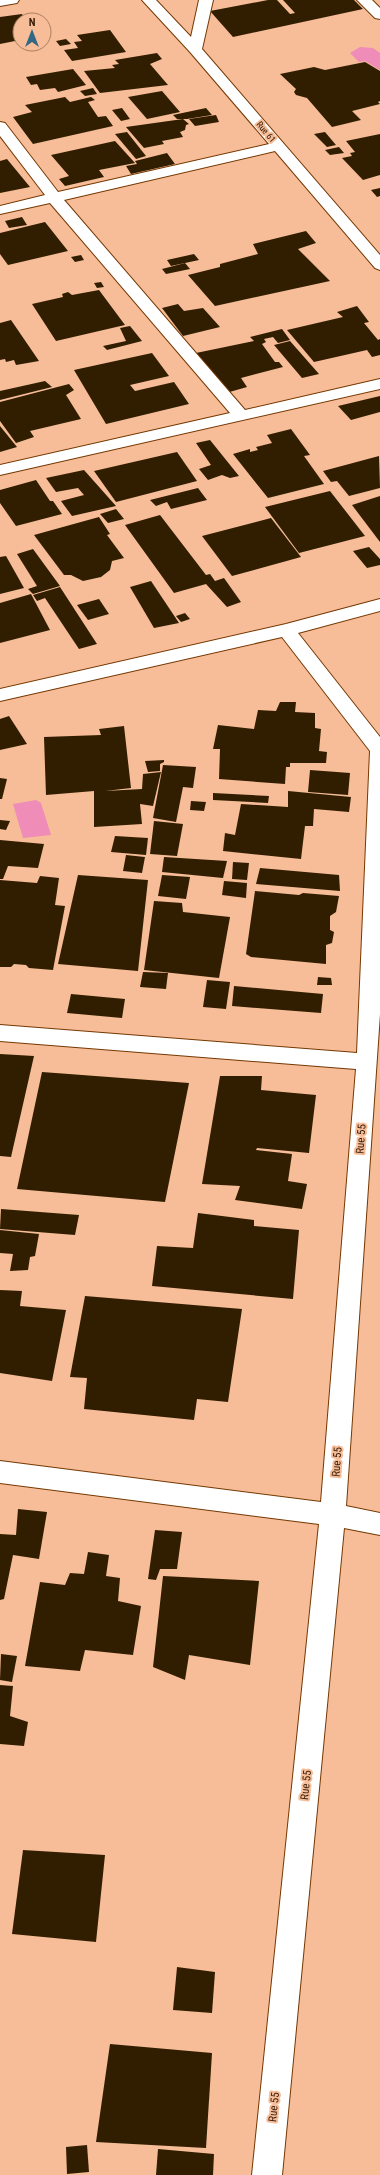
<svg xmlns="http://www.w3.org/2000/svg" width="380" height="2175" viewBox="0 0 380 2175" font-family="'Roboto Condensed',sans-serif">
<style>
.water{fill:#ef8cb7}
.building{fill:#311e01}
.lines{fill:none;stroke-linecap:round;stroke-linejoin:round}
.minor-casing{stroke:#753802;stroke-width:2}
.minor{fill:#fff;fill-rule:evenodd}
.labels{text-anchor:middle;dominant-baseline:central;stroke-width:4;stroke-linejoin:round;paint-order:stroke}
.far-street-label{font-size:9px;fill:#3b200d;stroke:#f7bd98}
.street-label{font-size:11px;fill:#3b200d;stroke:#f7bd98}
</style>
<rect width="100%" height="100%" fill="#f7bd98"/>
<g class="water">
<polygon points="360,47 373,48 380,53 380,70 365,61 359,62 350,53"/>
<polygon points="36,800 41,803 51,835 23,838 13,804"/>
</g>
<g class="building">
<polygon points="268,0 277,0 290,14 295,13 283,0 354,0 363,9 233,37 210,11"/>
<polygon points="22,14 26,20 20,20 20,40 0,44 0,17"/>
<polygon points="110,30 126,52 72,61 64,50 78,48 74,42 82,41 77,35"/>
<polygon points="66,39 71,44 60,46 56,41"/>
<polygon points="157,53 162,59 150,64 168,85 100,93 84,71 115,68 112,65 119,64 115,60"/>
<polygon points="365,62 380,71 380,101 378,102 380,104 352,111 361,120 332,127 307,98 296,95 294,92 296,89 280,74 314,67 325,70"/>
<polygon points="73,69 86,85 58,92 55,88 40,90 37,84 31,85 26,77"/>
<polygon points="93,88 97,94 85,96 80,91"/>
<polygon points="162,91 180,112 147,119 128,97"/>
<polygon points="65,97 70,102 91,97 95,100 88,102 98,117 106,116 113,126 33,144 13,117 32,112 25,105"/>
<polygon points="122,108 130,119 121,121 112,110"/>
<polygon points="206,108 212,115 187,119 177,119 173,115"/>
<polygon points="216,115 219,122 195,126 189,119"/>
<polygon points="183,119 189,124 186,125 185,130 180,132 183,137 162,141 164,144 144,148 126,127"/>
<polygon points="127,132 146,156 136,159 115,134"/>
<polygon points="325,132 336,145 327,147 314,134"/>
<polygon points="380,134 380,175 363,180 342,158 352,156 350,153 355,152 346,141"/>
<polygon points="115,141 135,163 99,170 104,177 65,186 59,179 69,176 51,155"/>
<polygon points="339,147 344,153 330,155 325,150"/>
<polygon points="167,153 175,164 131,174 126,166 137,164 135,161"/>
<polygon points="7,159 30,187 0,193 0,161"/>
<polygon points="380,188 380,196 377,197 371,190"/>
<polygon points="22,217 27,225 9,228 5,221"/>
<polygon points="45,222 68,251 8,265 0,254 0,233"/>
<polygon points="306,231 316,243 298,249 330,281 215,306 188,275 220,267 220,264 258,254 253,244"/>
<polygon points="194,254 199,260 171,266 167,260"/>
<polygon points="81,255 84,260 75,262 71,257"/>
<polygon points="185,263 190,269 166,274 162,269"/>
<polygon points="101,282 104,287 97,288 94,283"/>
<polygon points="99,290 125,325 56,341 32,304 63,297 62,294 68,292 72,295"/>
<polygon points="178,304 184,311 203,308 220,327 183,336 162,308"/>
<polygon points="357,306 369,322 364,323 378,340 380,339 380,355 372,357 367,350 314,362 287,330 343,317 337,312"/>
<polygon points="11,320 39,361 16,365 14,360 6,362 5,359 0,360 0,323"/>
<polygon points="130,326 142,341 107,350 103,346 126,341 120,328"/>
<polygon points="282,329 290,340 278,343 273,337 264,339 266,342 262,344 275,362 279,362 283,367 241,378 247,387 226,393 196,353 254,341 250,337"/>
<polygon points="290,341 319,374 302,378 274,345"/>
<polygon points="152,353 169,376 130,385 135,391 174,382 189,404 106,424 74,370"/>
<polygon points="45,381 52,387 0,400 0,391"/>
<polygon points="69,384 74,390 66,395 81,419 30,431 34,437 16,443 0,421 0,402"/>
<polygon points="380,396 380,412 351,420 338,406"/>
<polygon points="0,426 17,447 0,452"/>
<polygon points="291,429 310,455 304,456 324,484 268,498 233,454 250,449 250,452 258,450 256,447 272,443 267,435"/>
<polygon points="210,440 239,476 230,478 222,475 208,480 199,469 211,465 196,443"/>
<polygon points="177,452 197,481 116,502 94,471"/>
<polygon points="379,456 380,488 349,496 337,481 331,482 323,471"/>
<polygon points="84,470 116,506 72,516 61,501 84,495 78,488 56,492 46,478"/>
<polygon points="36,480 50,501 53,501 62,514 16,526 0,503 0,490"/>
<polygon points="198,488 207,500 171,509 167,502 156,506 150,500"/>
<polygon points="330,491 365,536 299,553 265,507"/>
<polygon points="380,496 380,542 352,505"/>
<polygon points="116,509 124,519 108,523 100,514"/>
<polygon points="160,515 206,575 210,574 215,581 224,578 241,602 227,607 206,584 174,593 125,525"/>
<polygon points="99,517 110,534 107,535 124,558 112,561 110,570 101,577 83,581 71,575 64,575 34,535"/>
<polygon points="271,518 301,557 232,576 202,536"/>
<polygon points="369,547 380,559 380,565 367,568 353,551"/>
<polygon points="33,549 60,586 33,594 28,589 37,586 17,554"/>
<polygon points="6,556 24,588 0,594 0,557"/>
<polygon points="151,581 179,623 154,628 130,587"/>
<polygon points="60,587 97,644 79,649 45,598 37,601 33,595"/>
<polygon points="31,594 50,630 0,643 0,603"/>
<polygon points="99,599 109,614 88,620 77,605"/>
<polygon points="185,613 190,619 181,622 176,616"/>
<polygon points="280,702 296,702 295,712 315,713 315,728 321,729 319,751 327,752 326,763 290,763 290,767 286,767 285,784 219,779 220,749 213,749 218,725 254,729 258,710 276,711"/>
<polygon points="9,716 27,744 0,750 0,719"/>
<polygon points="124,726 131,788 105,791 142,789 143,774 161,772 153,806 140,804 142,824 94,827 94,791 46,795 44,737 101,735 99,729"/>
<polygon points="164,760 164,762 160,764 160,771 148,772 145,761"/>
<polygon points="163,765 196,767 193,788 183,787 176,822 153,818"/>
<polygon points="310,770 350,773 348,795 308,792"/>
<polygon points="0,778 7,779 2,799 0,799"/>
<polygon points="288,791 351,797 349,812 314,809 313,826 305,826 301,859 223,851 225,833 235,835 241,804 288,807"/>
<polygon points="213,793 269,796 268,803 213,800"/>
<polygon points="191,801 206,802 204,811 190,810"/>
<polygon points="0,820 10,821 6,830 0,829"/>
<polygon points="154,821 183,824 177,856 150,854"/>
<polygon points="115,836 148,838 146,855 111,852"/>
<polygon points="0,840 44,844 38,868 8,866 3,879 0,879"/>
<polygon points="126,855 145,857 142,873 123,871"/>
<polygon points="164,857 227,861 223,878 162,872"/>
<polygon points="233,862 249,863 247,880 232,879"/>
<polygon points="260,868 339,875 340,891 256,884"/>
<polygon points="78,875 148,880 138,971 58,964"/>
<polygon points="162,875 190,877 186,899 158,896"/>
<polygon points="40,876 59,878 55,905 65,906 53,970 29,968 26,965 14,964 11,967 0,967 0,880 37,883"/>
<polygon points="224,881 247,883 246,898 222,895"/>
<polygon points="255,891 299,895 303,893 339,896 336,912 330,916 330,930 334,932 332,943 326,945 326,964 251,957 246,954"/>
<polygon points="154,901 182,903 183,912 230,917 219,978 144,970"/>
<polygon points="143,972 168,973 166,989 140,987"/>
<polygon points="318,977 331,978 332,985 317,985"/>
<polygon points="207,980 230,982 226,1009 203,1007"/>
<polygon points="234,986 323,994 321,1013 232,1006"/>
<polygon points="71,994 125,999 122,1018 67,1013"/>
<polygon points="0,1054 34,1056 11,1157 0,1156"/>
<polygon points="42,1072 189,1083 165,1202 17,1189"/>
<polygon points="220,1076 262,1076 261,1090 316,1095 309,1153 257,1148 256,1150 292,1154 288,1181 307,1184 302,1209 235,1200 240,1186 202,1184"/>
<polygon points="1,1209 79,1215 75,1235 0,1229"/>
<polygon points="198,1213 254,1220 254,1226 299,1230 293,1299 152,1286 157,1246 193,1248"/>
<polygon points="0,1230 39,1234 35,1256 30,1257 28,1270 10,1271 13,1254 0,1253"/>
<polygon points="0,1290 22,1291 20,1306 66,1310 52,1381 0,1373"/>
<polygon points="85,1296 242,1309 228,1402 197,1399 194,1420 84,1409 87,1378 70,1377"/>
<polygon points="18,1509 47,1512 39,1559 13,1555 4,1599 0,1600 0,1534 16,1535"/>
<polygon points="155,1530 182,1532 177,1569 160,1569 156,1580 148,1579"/>
<polygon points="88,1552 109,1555 106,1576 120,1578 118,1601 141,1606 133,1655 85,1650 80,1671 25,1666 40,1582 65,1585 70,1573 84,1574"/>
<polygon points="163,1576 259,1581 250,1665 189,1655 185,1680 153,1667"/>
<polygon points="1,1654 17,1656 12,1682 0,1680"/>
<polygon points="0,1685 13,1686 10,1716 28,1722 24,1746 0,1744"/>
<polygon points="23,1850 105,1855 96,1942 12,1934"/>
<polygon points="177,1967 215,1972 212,2013 173,2010"/>
<polygon points="110,2044 212,2053 206,2148 96,2142"/>
<polygon points="87,2145 89,2172 67,2174 66,2147"/>
<polygon points="158,2149 214,2154 213,2175 156,2175"/>
</g>
<g class="lines">
<g class="minor-casing">
<g id="minor">
<polygon points="0,0 19,0 17,3 0,6"/>
<polygon points="142,0 156,0 191,37 199,0 213,0 202,49 380,255 380,270 375,268 275,151 64,200 245,410 380,379 380,389 0,475 0,465 230,413 50,203 0,214 0,206 45,195 0,136 0,122 5,123 58,192 269,144 190,52"/>
<polygon points="357,0 372,0 380,8 380,19 375,18"/>
<polygon points="380,599 380,611 298,633 380,737 380,1014 346,1506 380,1513 380,1535 344,1528 282,2175 252,2175 319,1524 0,1483 0,1461 321,1502 356,1069 0,1041 0,1025 357,1053 370,751 282,637 0,701 0,689 286,624"/>
</g>
</g>
<use href="#minor" class="minor"/>
</g>
<g class="labels">
<g class="far-street-label">
<text transform="translate(266 132) rotate(50)">Rue 61</text>
</g>
<g class="street-label">
<text transform="translate(361 1139) rotate(-86)">Rue 55</text>
<text transform="translate(337 1462) rotate(-86)">Rue 55</text>
<text transform="translate(306 1785) rotate(-84)">Rue 55</text>
<text transform="translate(274 2107) rotate(-84)">Rue 55</text>
</g>
</g>
<g transform="translate(32 32)"><circle r="19" fill="#f7bd98" stroke="#ac7e60"/>
<path d="M0-3L7 15L0 10L-7 15Z" fill="#336884"/>
<text y="-6" font-size="11" font-weight="bold" text-anchor="middle" fill="#3b200d">N</text>
</g>
</svg>
